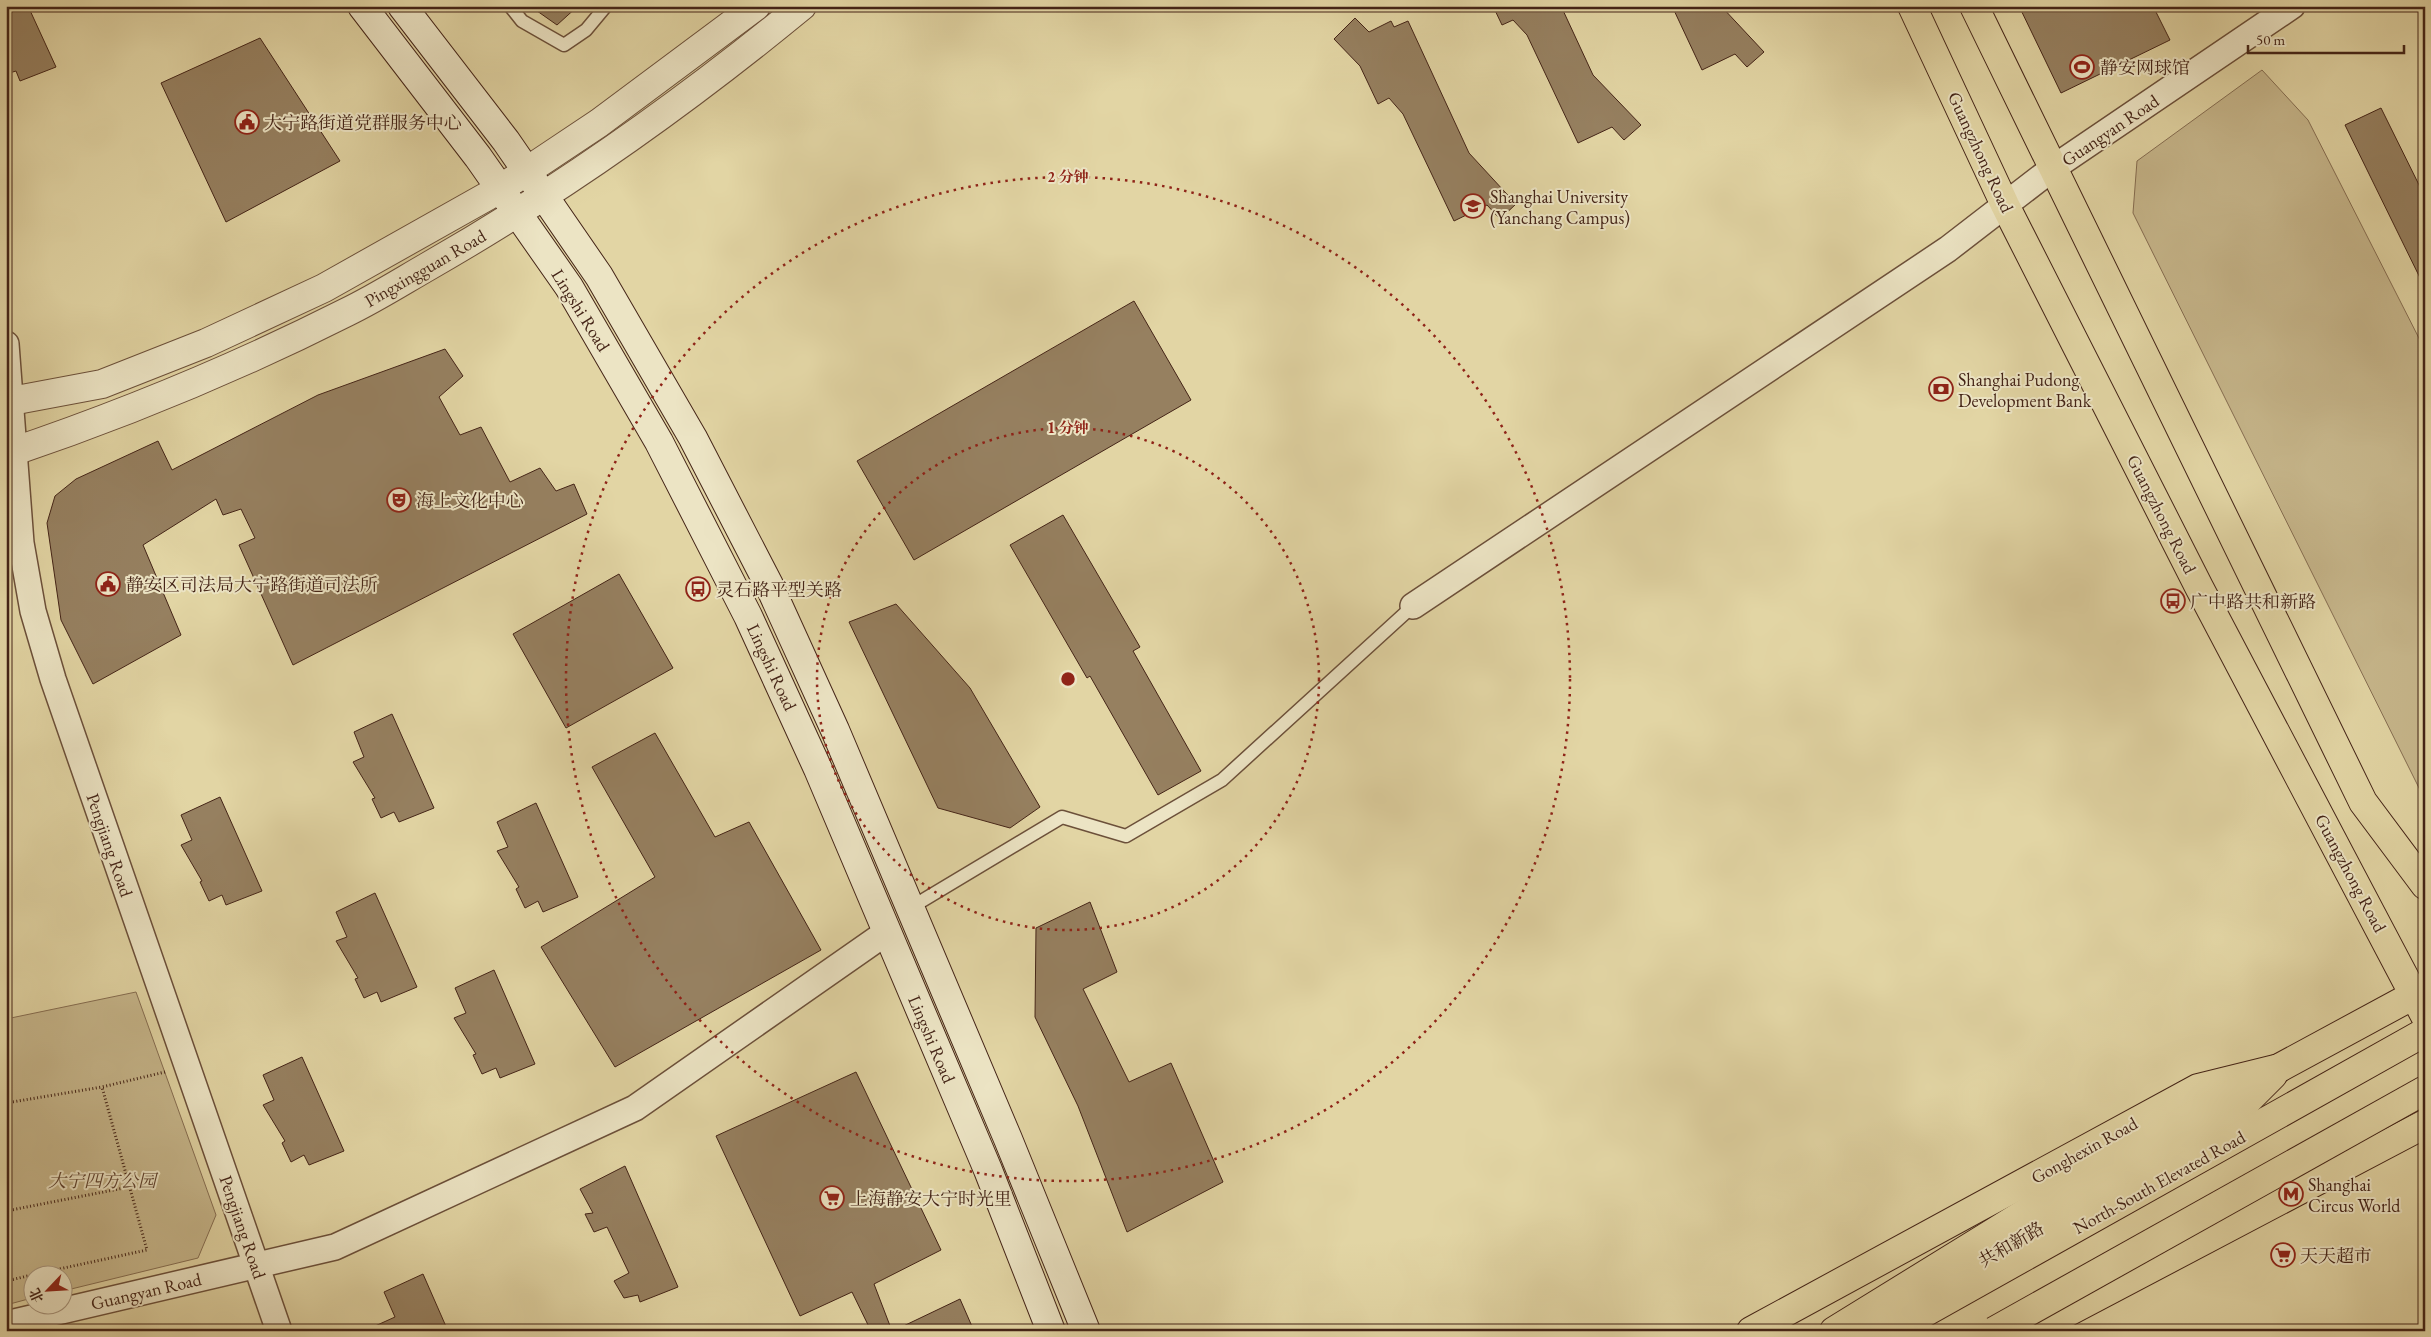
<svg xmlns="http://www.w3.org/2000/svg" width="2431" height="1337" viewBox="0 0 2431 1337" font-family="'EB Garamond','Noto Serif SC',serif">
<style>
.green{fill:#c7b78c;stroke:#866e52}
.building{fill:#968060;stroke:#442417}
.lines{fill:none;stroke-linecap:round;stroke-linejoin:round}
.service-casing{stroke:#6c503a;stroke-width:15}
.minor-casing{stroke:#6c503a;stroke-width:28}
.tertiary-casing{stroke:#6c503a;stroke-width:30}
.secondary-casing{stroke:#442417;stroke-width:30}
.primary-casing{stroke:#442417;stroke-width:30}
.trunk-casing{stroke:#442417;stroke-width:30}
.path{stroke:#442417;stroke-width:3;stroke-dasharray:1 2.5;stroke-linecap:butt}
.service{stroke:#ece4c4;stroke-width:12}
.minor{stroke:#ece4c4;stroke-width:25}
.tertiary{stroke:#ece4c4;stroke-width:28}
.secondary{stroke:#ece4c4;stroke-width:28}
.primary{stroke:#e2d5a4;stroke-width:28}
.trunk{stroke:#e2d5a4;stroke-width:28}
.trunk-bridge-casing{stroke:#442417;stroke-width:30;stroke-linecap:butt}
.trunk-bridge{stroke:#e2d5a4;stroke-width:28}
.ring{fill:none;stroke:#8f2418;stroke-width:2.5;stroke-dasharray:2.5 5}
.labels{text-anchor:middle;dominant-baseline:central;stroke-width:4;stroke-linejoin:round;paint-order:stroke}
.poi-label{font-size:18px;fill:#442417;stroke:#ece4c4;text-anchor:start}
.street-label{font-size:18px;fill:#442417;stroke:#ece4c4}
.park-label{font-size:18px;font-style:italic;fill:#5e412e;stroke:#ece4c4}
.centre{fill:#8f2418;stroke:#ece4c4;stroke-width:2.5}
.ring-label{font-size:15px;text-anchor:middle;font-weight:bold;fill:#8f2418;stroke:#ece4c4;stroke-width:4;stroke-linejoin:round;paint-order:stroke}
</style>
<rect width="100%" height="100%" fill="#e2d5a4"/>
<filter id="stains"><feTurbulence type="fractalNoise" baseFrequency=".004" numOctaves="4"/><feColorMatrix values="0 0 0 0 .2 0 0 0 0 .09 0 0 0 0 .02 0 0 0 .5 -.17"/></filter>
<radialGradient id="worn" r=".72"><stop offset=".6" stop-color="#630" stop-opacity="0"/><stop offset="1" stop-color="#630" stop-opacity=".3"/></radialGradient>
<g class="green">
<polygon points="2262,70 2308,120 2425,350 2425,800 2133,213 2137,161"/>
<polygon points="136,992 216,1215 198,1258 63,1291 62,1274 32,1274 32,1298 6,1305 6,1019"/>
</g>
<g class="building">
<polygon points="6,6 28,6 56,67 20,81 16,71 6,74"/>
<polygon points="530,6 578,6 557,25"/>
<polygon points="1493,6 1561,6 1593,75 1641,125 1624,140 1612,127 1578,143 1527,35 1513,20 1502,25"/>
<polygon points="1672,6 1721,6 1764,52 1747,67 1735,54 1702,70"/>
<polygon points="2019,6 2153,6 2170,40 2061,93"/>
<polygon points="1355,18 1369,32 1391,21 1394,27 1408,21 1469,153 1516,204 1500,219 1487,205 1454,221 1403,114 1389,98 1378,104 1360,66 1334,39"/>
<polygon points="260,38 340,161 226,222 161,83"/>
<polygon points="2381,108 2425,197 2425,288 2345,125"/>
<polygon points="1134,301 1191,400 914,560 857,461"/>
<polygon points="445,349 463,376 439,397 460,435 481,427 510,482 540,468 556,491 574,484 587,514 293,665 239,545 255,538 241,509 223,515 216,499 143,545 181,635 93,684 61,620 47,523 55,496 76,479 158,441 172,470 318,395"/>
<polygon points="1063,515 1140,647 1133,651 1201,771 1158,795 1090,676 1087,678 1010,545"/>
<polygon points="619,574 673,668 566,728 513,634"/>
<polygon points="896,604 970,688 1040,807 1010,828 938,808 849,622"/>
<polygon points="392,714 434,808 399,822 394,812 381,818 372,799 375,798 353,762 364,757 354,732"/>
<polygon points="655,733 715,837 749,822 821,950 615,1067 541,947 655,877 592,767"/>
<polygon points="220,797 262,891 226,905 222,895 209,901 200,882 202,881 181,845 192,840 181,815"/>
<polygon points="536,803 578,897 543,912 538,901 525,908 516,889 519,887 497,851 508,847 497,822"/>
<polygon points="375,893 417,987 381,1002 377,992 364,998 355,979 358,978 336,941 347,937 336,912"/>
<polygon points="1090,902 1117,972 1083,989 1129,1082 1171,1063 1223,1182 1127,1232 1078,1106 1035,1017 1036,928"/>
<polygon points="494,970 535,1064 500,1078 496,1068 482,1074 473,1055 476,1054 454,1018 466,1013 455,988"/>
<polygon points="302,1057 344,1151 309,1165 304,1155 291,1162 282,1143 285,1141 263,1105 274,1100 263,1075"/>
<polygon points="856,1072 941,1250 874,1284 892,1331 871,1331 852,1292 800,1316 716,1136"/>
<polygon points="625,1166 678,1287 640,1302 638,1295 624,1298 614,1281 629,1273 607,1227 594,1232 585,1214 593,1213 580,1189"/>
<polygon points="423,1274 448,1331 364,1331 395,1317 384,1292"/>
<polygon points="960,1299 974,1331 893,1331"/>
</g>
<g class="lines">
<g class="service-casing">
<g id="service">
<polyline points="510,6 522,21 564,45 586,30 606,6"/>
<polyline points="910,908 1062,817 1126,836 1222,780 1413,606"/>
</g>
</g>
<g class="minor-casing">
<g id="minor">
<polyline points="6,344 21,543 33,611 53,679 279,1331"/>
<polyline points="1413,606 1948,249 2053,168 2292,6"/>
<polyline points="6,1324 335,1247 635,1108 887,932"/>
</g>
</g>
<g class="tertiary-casing">
<g id="tertiary">
<polyline points="6,402 102,384 206,343 324,288 500,189 599,123 756,6"/>
<path d="M6 454C122 415 238 367 347 312 374 299 401 282 427 267 560 191 684 103 802 6"/>
</g>
</g>
<g class="secondary-casing">
<g id="secondary">
<polyline points="362,6 478,157 569,287 659,442 748,616 818,769 988,1170 1051,1331"/>
<polyline points="402,6 506,141 599,276 693,438 769,585 835,730 1008,1139 1086,1331"/>
</g>
</g>
<g class="primary-casing">
<g id="primary">
<polyline points="1912,6 2005,205 2199,587 2425,1016"/>
<polyline points="1974,6 2363,802 2425,885"/>
<polyline points="1751,1331 2198,1088 2279,1068 2425,989"/>
<polyline points="1862,1331 2239,1109 2273,1075"/>
<polyline points="2032,1331 2425,1124"/>
</g>
</g>
<g class="trunk-casing">
<g id="trunk">
<polyline points="1834,1331 2098,1168 2279,1068"/>
<polyline points="1892,1331 2425,1032"/>
</g>
</g>
<g class="path">
<polyline points="6,1103 102,1087"/>
<polyline points="6,1211 129,1187"/>
<polyline points="36,1274 147,1250 102,1087 165,1072"/>
<polyline points="6,1281 32,1275"/>
</g>
<use href="#service" class="service"/>
<use href="#minor" class="minor"/>
<use href="#tertiary" class="tertiary"/>
<use href="#secondary" class="secondary"/>
<use href="#primary" class="primary"/>
<use href="#trunk" class="trunk"/>
<g class="trunk-bridge-casing">
<polyline id="trunk-bridge" points="1994,1331 2425,1090"/>
</g>
<use href="#trunk-bridge" class="trunk-bridge"/>
</g>
<g class="ring">
<circle cx="1068" cy="679" r="251"/>
<circle cx="1068" cy="679" r="502"/>
</g>
<defs>
<g id="stadium-ring" transform="scale(1.25)"><circle r="9.5" fill="#ece4c4" stroke="#8f2418" stroke-width="1.5"/><path d="M0-5a6.5 5 0 1 0 0 10a6.5 5 0 1 0 0-10ZM-3.5-1.8h7v3.6h-7Z" fill="#8f2418"/></g>
<g id="civic-ring" transform="scale(1.25)"><circle r="9.5" fill="#ece4c4" stroke="#8f2418" stroke-width="1.5"/><path d="M-.6-6.5H3V-4.5H.6V-3L4-1V1h2V6H-6V1h2V-1L-.6-3ZM-1.2 2.5V6h2.4V2.5Z" fill="#8f2418"/></g>
<g id="university-ring" transform="scale(1.25)"><circle r="9.5" fill="#ece4c4" stroke="#8f2418" stroke-width="1.5"/><path d="M0-5L7-2L0 1L-7-2ZM-4 1L0 2.5L4 1V4Q0 6-4 4Z" fill="#8f2418"/></g>
<g id="bank-ring" transform="scale(1.25)"><circle r="9.5" fill="#ece4c4" stroke="#8f2418" stroke-width="1.5"/><path d="M-6-4H6V4H-6ZM0-2.3a2.3 2.3 0 1 0 0 4.6a2.3 2.3 0 1 0 0-4.6Z" fill="#8f2418"/></g>
<g id="theatre-ring" transform="scale(1.25)"><circle r="9.5" fill="#ece4c4" stroke="#8f2418" stroke-width="1.5"/><path d="M-5-5.5Q0-4 5-5.5V0Q5 5 0 6Q-5 5-5 0ZM-3.3-2.5H-1v1.5H-3.3ZM1-2.5H3.3v1.5H1ZM-2.8 1Q0 5.5 2.8 1Z" fill="#8f2418"/></g>
<g id="bus-ring" transform="scale(1.25)"><circle r="9.5" fill="#ece4c4" stroke="#8f2418" stroke-width="1.5"/><path d="M-5-6H5V4H4V6H2V4H-2V6H-4V4H-5ZM-3.5-4V0h7V-4ZM-3.5 1.2v1.5H-2V1.2ZM2 1.2v1.5H3.5V1.2Z" fill="#8f2418"/></g>
<g id="metro-ring" transform="scale(1.25)"><circle r="9.5" fill="#ece4c4" stroke="#8f2418" stroke-width="1.5"/><path d="M-5.5 5V-5H-3L0 0L3-5H5.5V5H3V-.5L0 4L-3-.5V5Z" fill="#8f2418"/></g>
<g id="supermarket-ring" transform="scale(1.25)"><circle r="9.5" fill="#ece4c4" stroke="#8f2418" stroke-width="1.5"/><path d="M-6-5.5h2.5l.6 2H6L4.5 2H-2.5L-4.4-4H-6ZM-1.5 3.2a1.3 1.3 0 1 0 .1 0ZM3 3.2a1.3 1.3 0 1 0 .1 0Z" fill="#8f2418"/></g>
</defs>
<g fill-rule="evenodd">
<use href="#stadium-ring" x="2082" y="67"/>
<use href="#civic-ring" x="247" y="122"/>
<use href="#university-ring" x="1473" y="206"/>
<use href="#bank-ring" x="1941" y="389"/>
<use href="#theatre-ring" x="399" y="500"/>
<use href="#civic-ring" x="108" y="584"/>
<use href="#bus-ring" x="698" y="589"/>
<use href="#bus-ring" x="2173" y="601"/>
<use href="#metro-ring" x="2291" y="1194"/>
<use href="#supermarket-ring" x="832" y="1198"/>
<use href="#supermarket-ring" x="2283" y="1255"/>
</g>
<g class="labels">
<g class="poi-label">
<text x="2100" y="67">静安网球馆</text>
<text x="264" y="122">大宁路街道党群服务中心</text>
<text x="1490" y="196">Shanghai University<tspan x="1490" dy="21">(Yanchang Campus)</tspan></text>
<text x="1958" y="379">Shanghai Pudong<tspan x="1958" dy="21">Development Bank</tspan></text>
<text x="416" y="500">海上文化中心</text>
<text x="126" y="584">静安区司法局大宁路街道司法所</text>
<text x="716" y="589">灵石路平型关路</text>
<text x="2190" y="601">广中路共和新路</text>
<text x="2308" y="1184">Shanghai<tspan x="2308" dy="21">Circus World</tspan></text>
<text x="850" y="1198">上海静安大宁时光里</text>
<text x="2300" y="1255">天天超市</text>
</g>
<g class="street-label">
<text transform="translate(2110 130) rotate(-34)">Guangyan Road</text>
<text transform="translate(1981 152) rotate(65)">Guangzhong Road</text>
<text transform="translate(425 268) rotate(-30)">Pingxingguan Road</text>
<text transform="translate(581 310) rotate(58)">Lingshi Road</text>
<text transform="translate(2162 514) rotate(63)">Guangzhong Road</text>
<text transform="translate(772 667) rotate(65)">Lingshi Road</text>
<text transform="translate(110 845) rotate(71)">Pengjiang Road</text>
<text transform="translate(2351 873) rotate(62)">Guangzhong Road</text>
<text transform="translate(932 1039) rotate(67)">Lingshi Road</text>
<text transform="translate(2084 1150) rotate(-29)">Gonghexin Road</text>
<text transform="translate(2159 1182) rotate(-29)">North-South Elevated Road</text>
<text transform="translate(243 1227) rotate(71)">Pengjiang Road</text>
<text transform="translate(2011 1244) rotate(-30)">共和新路</text>
<text transform="translate(146 1291) rotate(-13)">Guangyan Road</text>
</g>
<g class="park-label">
<text x="102" y="1180">大宁四方公园</text>
</g>
</g>
<circle cx="1068" cy="679" r="8" class="centre"/>
<g class="ring-label">
<text x="1068" y="182">2 分钟</text>
<text x="1068" y="433">1 分钟</text>
</g>
<rect width="2431" height="1337" fill="none" stroke="#e2d5a4" stroke-width="25"/>
<rect x="8" y="8" width="2416" height="1322" fill="none" stroke="#442417" stroke-width="2.5"/>
<rect x="12" y="12" width="2406" height="1312" fill="none" stroke="#442417"/>
<g transform="translate(48 1290) rotate(245)"><circle r="24" fill="#ece4c4" stroke="#a9977f"/>
<path d="M0-4L9 19L0 12L-9 19Z" fill="#8f2418"/>
<text y="-8" font-size="14" font-weight="bold" text-anchor="middle" fill="#442417">北</text>
</g>
<path d="M2248 45v8h156v-8" fill="none" stroke="#442417" stroke-width="2.5"/>
<text x="2256" y="45" font-size="15" fill="#442417" stroke="#ece4c4" stroke-width="4" paint-order="stroke">50 m</text>
<rect width="100%" height="100%" filter="url(#stains)"/>
<rect width="100%" height="100%" fill="url(#worn)"/>
</svg>
